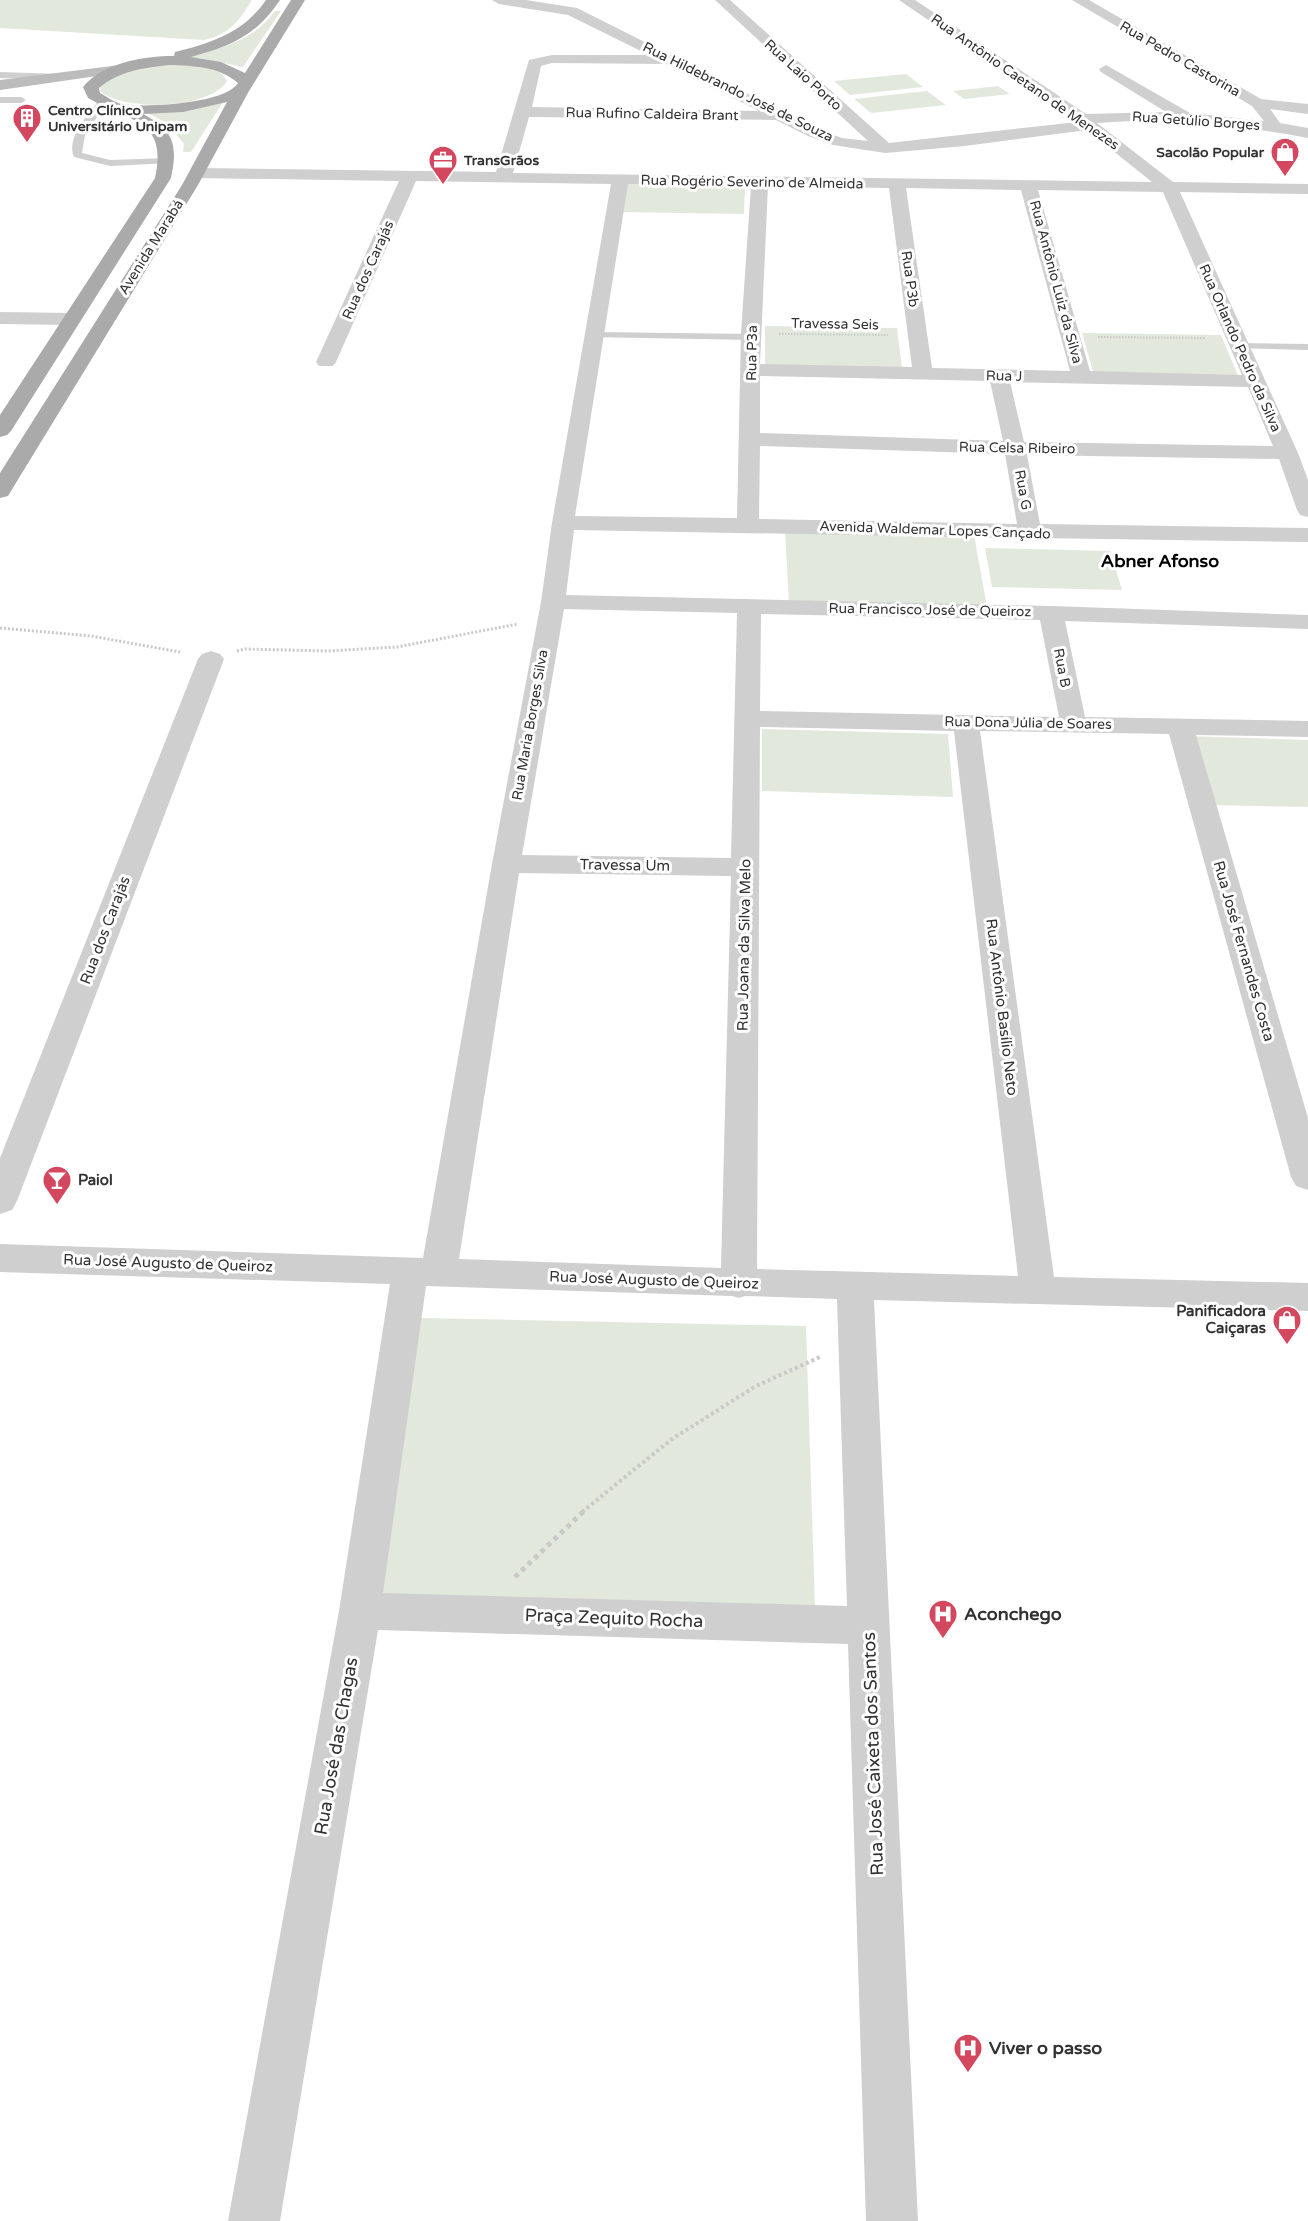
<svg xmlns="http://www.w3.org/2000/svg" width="1308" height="2221" viewBox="0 0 1308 2221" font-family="'Varela Round',sans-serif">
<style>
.green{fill:#e3e8dc}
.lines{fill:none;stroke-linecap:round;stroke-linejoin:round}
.path-far3{stroke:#c9c9c9;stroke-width:2;stroke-dasharray:1.5 1.5;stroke-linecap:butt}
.path-far2{stroke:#c9c9c9;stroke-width:3;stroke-dasharray:2 2;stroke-linecap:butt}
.path-far1{stroke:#c9c9c9;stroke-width:4;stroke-dasharray:3 3;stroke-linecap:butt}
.path{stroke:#c9c9c9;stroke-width:5;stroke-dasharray:4.5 4.5;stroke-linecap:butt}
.lane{fill:#cfcfcf;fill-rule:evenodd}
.street{fill:#cfcfcf;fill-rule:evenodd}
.secondary{fill:#bcbcbc;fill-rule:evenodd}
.primary{fill:#aaa;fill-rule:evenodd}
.labels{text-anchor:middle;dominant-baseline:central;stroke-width:6;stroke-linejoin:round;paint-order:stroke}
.far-street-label{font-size:14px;fill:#323232;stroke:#fff}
.far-poi-label{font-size:14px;font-weight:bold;fill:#323232;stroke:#fff;text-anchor:start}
.street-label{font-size:15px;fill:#323232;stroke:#fff}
.poi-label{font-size:15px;font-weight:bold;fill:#323232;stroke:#fff;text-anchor:start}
.far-district-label{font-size:18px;font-weight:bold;fill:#000;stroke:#fff}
.near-poi-label{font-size:18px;font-weight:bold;fill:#323232;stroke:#fff;text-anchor:start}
.near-street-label{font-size:18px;fill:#323232;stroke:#fff}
</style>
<rect width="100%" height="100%" fill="#fff"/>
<g class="green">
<path d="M0 0H252C239 21 230 34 204 40L0 28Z"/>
<path d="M275 11H281L243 67 199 58H177C214 50 251 44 275 11Z"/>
<path d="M180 64C196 66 219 65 227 81 211 109 123 112 100 91L101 84C121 65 154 66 180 64Z"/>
<polygon points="906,74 923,87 850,95 834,81"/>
<polygon points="998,86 1010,94 964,99 953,91"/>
<polygon points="927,91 946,105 871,113 854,99"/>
<polygon points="223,102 191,152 183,152 184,144 168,124 146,112"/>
<polygon points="623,184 745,185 744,214 619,212"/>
<polygon points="765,326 897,328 902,368 765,365"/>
<polygon points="1082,333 1221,335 1239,378 1094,375"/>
<polygon points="785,531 974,535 987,607 789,603"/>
<polygon points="985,548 1110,551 1122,590 992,587"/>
<polygon points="762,729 948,734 953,797 762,791"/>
<polygon points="1186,736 1308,740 1308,807 1205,805"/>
<polygon points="421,1318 806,1326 815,1609 372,1595"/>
</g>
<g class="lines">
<g class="path-far3">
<polyline points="779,334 888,335"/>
<polyline points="1098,337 1205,338"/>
</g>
<g class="path-far2">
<polyline points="0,628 91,636 180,652"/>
<polyline points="237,651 245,649 327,651 397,647 518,624"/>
</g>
<polyline class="path-far1" points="582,1512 672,1439 756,1386 820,1357"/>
<polyline class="path" points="515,1577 584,1511"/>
<g class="lane">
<polygon points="0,72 61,74 65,77 61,80 0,78"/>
<polygon points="0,97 21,97 26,100 21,103 0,103"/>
<path d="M102 99 107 102 85 135 82 153 110 160 169 158 172 159V163L110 166 74 157C66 137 88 116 99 100Z"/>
<polygon points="594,332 751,334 757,337 751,340 590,337 590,333"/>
<polygon points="1239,343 1308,344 1308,350 1235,348 1233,346"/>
</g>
<g class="street">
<path d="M492 0H526L577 8 820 130 842 138 868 141 715 0H730L889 143 1077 122 899 0H915L1086 114 1166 112 1101 72 1099 69 1106 65 1190 113 1264 121 1252 106 1072 0H1089L1261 99 1308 104V114L1270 109 1280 123 1308 128V138C1238 125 1168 117 1097 123L1173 182 1308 184V194L1180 192 1298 453 1308 480V517L1300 515 1297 510 1279 459 1027 455 1040 524 1308 528V542L1038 538 1030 540 1022 538 574 530 566 595 1051 606 1308 615V629L1065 621 1085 717 1308 721V737L1196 735 1308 1118V1190L1296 1186 1291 1177 1169 734 980 731 1054 1277 1308 1283V1311L874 1300 918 2221H866L848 1644 378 1630 280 2221H228L339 1611 390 1284 0 1272V1244L423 1258 492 864 541 602 552 523 611 184 416 181 336 362 333 366H319L316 362 399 181 197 178 189 173 197 168 496 172 529 60 552 55H649L568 15 499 4ZM552 63 666 64 759 111 532 107 541 66ZM529 117 776 120 808 136 833 145 885 153 965 146 1087 130 1152 182 513 173ZM628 184 751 186 741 333 737 518 575 516ZM768 186 889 188 912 367 760 364ZM906 188 1021 190 1070 371 932 368ZM1038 190 1163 192 1242 375 1090 371ZM760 376 990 381 1003 441 760 433ZM1010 382 1248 387 1273 446 1024 442ZM760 446 1005 454 1017 524 759 519ZM564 609 737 613 731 858 522 855ZM761 614 1040 620 1059 717 760 711ZM760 727 954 731 1018 1276 757 1269ZM519 873 731 876 721 1268 459 1259ZM426 1286 732 1296 739 1298 745 1296 837 1299 847 1606 383 1593Z"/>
<polygon points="0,312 71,313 78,315 81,319 78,323 71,325 0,324"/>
<polygon points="211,651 220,654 224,659 17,1201 12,1210 0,1214 0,1158 198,659 202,654"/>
</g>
<polygon class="secondary" points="120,65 125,66 127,69 125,72 0,90 0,80"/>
<path class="primary" d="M266 0H280C256 36 231 46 191 57L221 62 245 73 291 0H305L249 91 198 185 11 491 8 496 0 498V473L182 185 227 102 183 112 143 114C174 130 178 145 171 178L11 431 7 435 0 437V415L155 178C168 118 130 123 88 98L83 87C102 63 144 56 174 56L175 52C212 43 244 32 266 0ZM169 65C194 66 218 66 238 83 225 104 144 108 121 104 114 102 106 96 100 93L99 88C119 71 143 68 169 65Z"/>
</g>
<defs>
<g id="building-pin" transform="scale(1.5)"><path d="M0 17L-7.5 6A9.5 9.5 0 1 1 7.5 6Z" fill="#d4485f" stroke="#fff"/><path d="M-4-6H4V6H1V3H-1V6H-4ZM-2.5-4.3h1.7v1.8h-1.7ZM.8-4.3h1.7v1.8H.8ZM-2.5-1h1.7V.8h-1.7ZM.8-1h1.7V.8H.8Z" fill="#fff"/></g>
<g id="shop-pin" transform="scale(1.5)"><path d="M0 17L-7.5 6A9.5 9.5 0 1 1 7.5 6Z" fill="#d4485f" stroke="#fff"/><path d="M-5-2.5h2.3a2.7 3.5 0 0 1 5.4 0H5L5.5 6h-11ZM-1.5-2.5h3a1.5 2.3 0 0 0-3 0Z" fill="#fff"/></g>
<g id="office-pin" transform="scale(1.5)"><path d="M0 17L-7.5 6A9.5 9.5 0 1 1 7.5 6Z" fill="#d4485f" stroke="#fff"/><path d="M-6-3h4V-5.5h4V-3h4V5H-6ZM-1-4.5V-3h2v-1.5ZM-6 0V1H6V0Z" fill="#fff"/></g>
<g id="bar-pin" transform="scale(1.5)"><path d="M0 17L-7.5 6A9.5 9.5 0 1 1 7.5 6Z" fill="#d4485f" stroke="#fff"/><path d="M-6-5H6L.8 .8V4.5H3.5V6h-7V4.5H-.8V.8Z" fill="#fff"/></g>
<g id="hospital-pin" transform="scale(1.5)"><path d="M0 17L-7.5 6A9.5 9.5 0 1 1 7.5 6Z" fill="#d4485f" stroke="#fff"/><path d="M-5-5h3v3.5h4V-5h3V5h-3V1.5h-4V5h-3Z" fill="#fff"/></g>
</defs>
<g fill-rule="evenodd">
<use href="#building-pin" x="27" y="118"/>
<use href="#shop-pin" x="1285" y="152"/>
<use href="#office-pin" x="443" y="160"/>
<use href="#bar-pin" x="57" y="1180"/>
<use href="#shop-pin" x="1287" y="1320"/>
<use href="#hospital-pin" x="943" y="1614"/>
<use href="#hospital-pin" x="968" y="2048"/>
</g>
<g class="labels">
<g class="far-street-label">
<text transform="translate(1180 59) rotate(30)">Rua Pedro Castorina</text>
<text transform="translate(803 75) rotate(42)">Rua Laio Porto</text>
<text transform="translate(1025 82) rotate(35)">Rua Antônio Caetano de Menezes</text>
<text transform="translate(738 92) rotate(26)">Rua Hildebrando José de Souza</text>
<text transform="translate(652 114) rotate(1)">Rua Rufino Caldeira Brant</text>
<text transform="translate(1196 121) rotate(4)">Rua Getúlio Borges</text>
<text transform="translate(752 182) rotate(1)">Rua Rogério Severino de Almeida</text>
<text transform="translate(151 247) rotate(-58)">Avenida Marabá</text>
<text transform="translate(368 270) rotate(-66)">Rua dos Carajás</text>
<text transform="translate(910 279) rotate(82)">Rua P3b</text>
<text transform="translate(1056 282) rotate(75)">Rua Antônio Luiz da Silva</text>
<text transform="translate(835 324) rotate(1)">Travessa Seis</text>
<text transform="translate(1240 348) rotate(66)">Rua Orlando Pedro da Silva</text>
<text transform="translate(752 353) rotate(-89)">Rua P3a</text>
<text transform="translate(1004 376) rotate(1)">Rua J</text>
<text transform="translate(1017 448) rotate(1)">Rua Celsa Ribeiro</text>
<text transform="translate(1023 490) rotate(80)">Rua G</text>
<text transform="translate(935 530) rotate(2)">Avenida Waldemar Lopes Cançado</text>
<text transform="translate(930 610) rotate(1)">Rua Francisco José de Queiroz</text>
<text transform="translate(1062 668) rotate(79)">Rua B</text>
<text transform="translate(1028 723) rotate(1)">Rua Dona Júlia de Soares</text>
<text transform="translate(530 725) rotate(-80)">Rua Maria Borges Silva</text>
</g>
<g class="far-poi-label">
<text x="48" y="110">Centro Clínico<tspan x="48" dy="16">Universitário Unipam</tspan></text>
<text x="1264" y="152" text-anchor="end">Sacolão Popular</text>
<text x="464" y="160">TransGrãos</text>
</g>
<g class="street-label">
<text transform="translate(625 865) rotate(1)">Travessa Um</text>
<text transform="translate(105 930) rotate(-69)">Rua dos Carajás</text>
<text transform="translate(744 945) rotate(-89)">Rua Joana da Silva Melo</text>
<text transform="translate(1244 951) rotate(74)">Rua José Fernandes Costa</text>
<text transform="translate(1002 1007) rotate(83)">Rua Antônio Basílio Neto</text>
<text transform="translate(168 1263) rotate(2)">Rua José Augusto de Queiroz</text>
<text transform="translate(654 1280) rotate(2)">Rua José Augusto de Queiroz</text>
</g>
<g class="poi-label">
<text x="78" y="1180">Paiol</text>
<text x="1266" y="1311" text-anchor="end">Panificadora<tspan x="1266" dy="17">Caiçaras</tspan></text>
</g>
<g class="far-district-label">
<text x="1160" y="561">Abner Afonso</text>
</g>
<g class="near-poi-label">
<text x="964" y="1614">Aconchego</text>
<text x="989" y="2048">Viver o passo</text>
</g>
<g class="near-street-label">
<text transform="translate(614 1618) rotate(2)">Praça Zequito Rocha</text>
<text transform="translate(336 1746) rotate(-80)">Rua José das Chagas</text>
<text transform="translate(873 1754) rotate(-92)">Rua José Caixeta dos Santos</text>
</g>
</g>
</svg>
